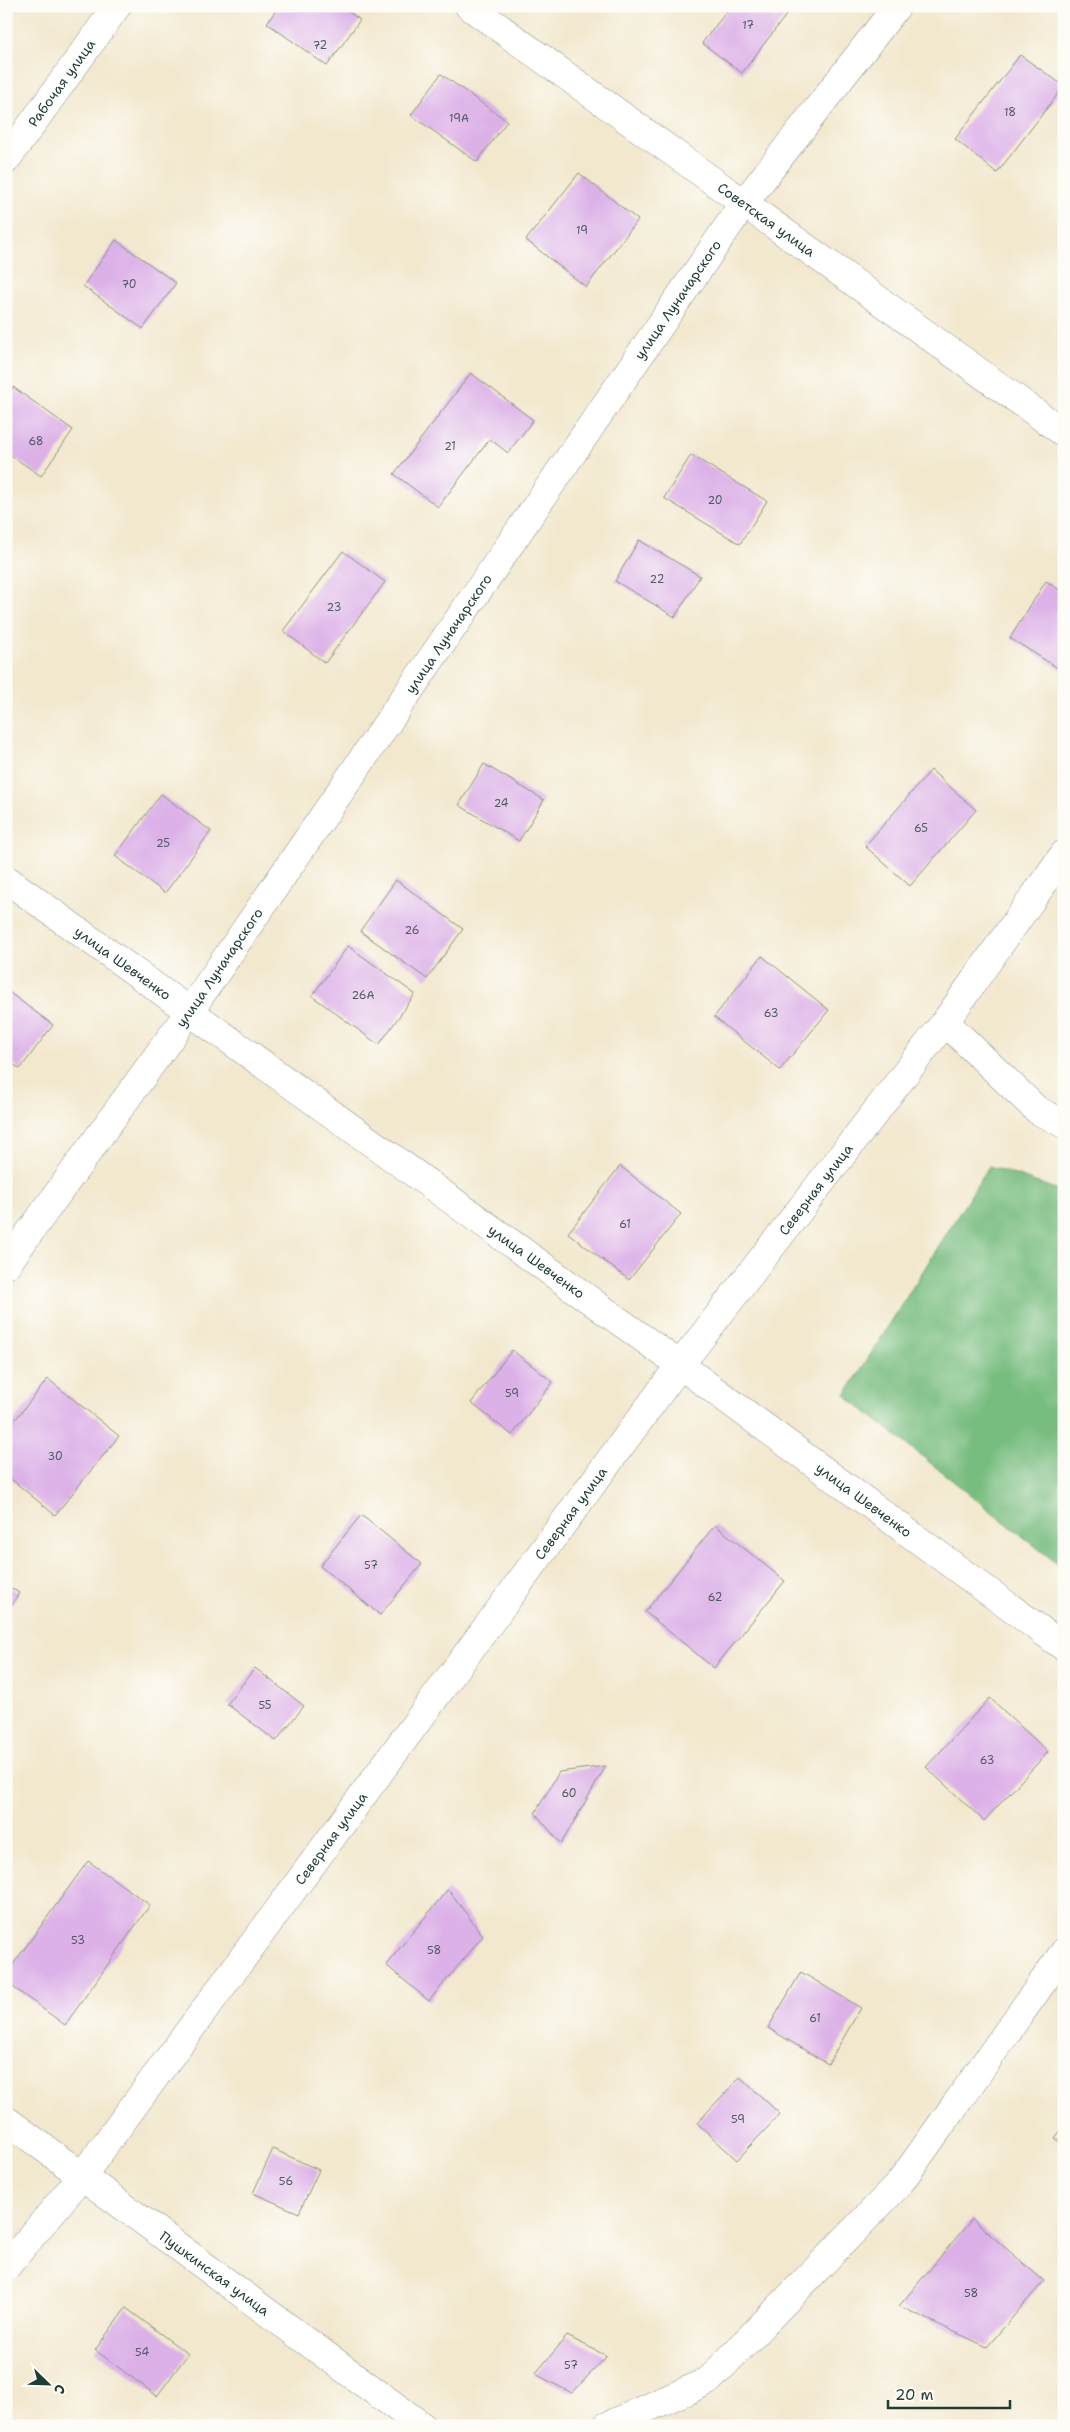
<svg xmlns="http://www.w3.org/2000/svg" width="1070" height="2432" viewBox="0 0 1070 2432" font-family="'Shantell Sans',sans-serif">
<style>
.forest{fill:#78bd80;stroke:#4c7d5a}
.building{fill:#dcb1e8}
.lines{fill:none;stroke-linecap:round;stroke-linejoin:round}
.minor-casing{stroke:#889281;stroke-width:29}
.minor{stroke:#fff;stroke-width:28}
.labels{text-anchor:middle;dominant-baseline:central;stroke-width:4.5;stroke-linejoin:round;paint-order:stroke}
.number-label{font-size:11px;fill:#4e5a61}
.street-label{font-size:14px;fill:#1f3d34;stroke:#fdfcf7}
</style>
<rect width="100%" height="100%" fill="#fdfcf7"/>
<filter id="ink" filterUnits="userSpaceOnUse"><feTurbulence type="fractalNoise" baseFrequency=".02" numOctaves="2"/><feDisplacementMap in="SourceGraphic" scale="10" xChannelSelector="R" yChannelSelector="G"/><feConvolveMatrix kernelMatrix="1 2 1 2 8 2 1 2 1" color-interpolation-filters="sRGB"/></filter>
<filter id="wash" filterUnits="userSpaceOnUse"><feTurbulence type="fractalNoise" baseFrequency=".0096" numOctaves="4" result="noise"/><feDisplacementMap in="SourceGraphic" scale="20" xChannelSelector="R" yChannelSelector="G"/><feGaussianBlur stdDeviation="1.12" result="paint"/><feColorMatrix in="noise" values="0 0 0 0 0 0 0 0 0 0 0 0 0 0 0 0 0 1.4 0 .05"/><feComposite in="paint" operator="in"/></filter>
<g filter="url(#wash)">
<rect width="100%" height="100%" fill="#f2e8ce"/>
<polygon class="forest" points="989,1166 1064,1192 1064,1569 845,1395"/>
<g id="blocks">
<g class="building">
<polygon points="279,6 341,6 360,20 327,66 267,23"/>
<polygon points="731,6 793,6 742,73 702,43"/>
<polygon points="1020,55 1064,86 997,173 955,139"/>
<polygon points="441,74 507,121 477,162 411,115"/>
<polygon points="579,173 638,220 586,287 526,240"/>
<polygon points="116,240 176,283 143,329 83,286"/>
<polygon points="471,373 533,420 508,453 490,439 438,507 394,474"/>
<polygon points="13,387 73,430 41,476 6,452 6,397"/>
<polygon points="691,455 767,501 740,544 664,498"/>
<polygon points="639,540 700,576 675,617 615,581"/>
<polygon points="343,551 385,582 325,663 283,631"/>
<polygon points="1046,581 1064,593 1064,672 1010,638"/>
<polygon points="484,764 544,800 519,841 459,805"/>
<polygon points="931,770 976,810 910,886 865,846"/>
<polygon points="161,794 211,831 165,893 115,856"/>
<polygon points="396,880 463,929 427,979 360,931"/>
<polygon points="348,946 415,994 379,1045 312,996"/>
<polygon points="762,956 829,1010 780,1070 714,1017"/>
<polygon points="6,990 53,1025 20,1069 6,1059"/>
<polygon points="620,1166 681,1214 629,1280 568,1233"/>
<polygon points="512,1350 553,1382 512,1435 471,1403"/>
<polygon points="48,1379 119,1436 55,1515 6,1475 6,1431"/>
<polygon points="361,1515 422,1564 380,1615 320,1566"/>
<polygon points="715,1525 785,1581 714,1668 645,1612"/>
<polygon points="6,1585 19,1593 6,1615"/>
<polygon points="255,1668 304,1706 276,1741 227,1704"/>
<polygon points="990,1698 1048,1752 984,1821 926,1767"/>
<polygon points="606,1766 561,1844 535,1813 559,1772"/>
<polygon points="88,1861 150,1905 65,2025 6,1982 6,1974"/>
<polygon points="448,1889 483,1936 429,2001 386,1965"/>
<polygon points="801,1972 861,2008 828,2064 768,2028"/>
<polygon points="740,2077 780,2114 737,2160 697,2123"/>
<polygon points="1064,2126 1064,2144 1055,2138"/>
<polygon points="273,2149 319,2170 299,2213 253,2193"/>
<polygon points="972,2219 1044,2281 987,2347 899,2306"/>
<polygon points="126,2308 188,2354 157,2396 95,2350"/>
<polygon points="567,2336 607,2356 572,2393 535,2374"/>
</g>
</g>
</g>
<g filter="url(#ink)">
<use href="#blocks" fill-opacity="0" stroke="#889281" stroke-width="1"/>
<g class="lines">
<g class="minor-casing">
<g id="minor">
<path id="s1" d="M469 6 1064 433"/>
<path id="s2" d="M6 160 117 6"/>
<path id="s3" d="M6 879 680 1365 1064 1647"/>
<polyline points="945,1022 1037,1110 1064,1124"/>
<path id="s4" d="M6 1265 189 1012 744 203 897 6"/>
<path id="s5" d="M6 2120 422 2426"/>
<path id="s6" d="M6 2267 82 2176 680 1365 945 1022 1064 854"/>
<polyline points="607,2426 708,2381 899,2184 1064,1952"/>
</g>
</g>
<use href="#minor" class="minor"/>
</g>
</g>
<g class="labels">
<g class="number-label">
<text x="748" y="25">17</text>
<text x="320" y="45">72</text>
<text x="1010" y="112">18</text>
<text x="459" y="118">19А</text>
<text x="582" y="230">19</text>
<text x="129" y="284">70</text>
<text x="36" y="441">68</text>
<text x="450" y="446">21</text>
<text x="715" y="500">20</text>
<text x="657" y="579">22</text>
<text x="334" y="607">23</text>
<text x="501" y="803">24</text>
<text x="921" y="828">65</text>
<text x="163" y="843">25</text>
<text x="412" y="930">26</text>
<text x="363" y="995">26А</text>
<text x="771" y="1013">63</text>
<text x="625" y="1224">61</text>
<text x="512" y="1393">59</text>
<text x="55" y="1456">30</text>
<text x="371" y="1565">57</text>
<text x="715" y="1597">62</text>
<text x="265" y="1705">55</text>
<text x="987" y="1760">63</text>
<text x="569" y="1793">60</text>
<text x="78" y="1940">53</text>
<text x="434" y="1950">58</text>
<text x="815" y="2018">61</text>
<text x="738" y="2119">59</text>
<text x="286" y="2181">56</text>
<text x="971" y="2293">58</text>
<text x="142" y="2352">54</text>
<text x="571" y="2365">57</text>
</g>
<g class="street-label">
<text stroke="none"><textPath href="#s2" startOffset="95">Рабочая улица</textPath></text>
<text stroke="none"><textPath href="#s1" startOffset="366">Советская улица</textPath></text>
<text stroke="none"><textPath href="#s4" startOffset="1176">улица Луначарского</textPath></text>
<text stroke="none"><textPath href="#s4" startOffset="771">улица Луначарского</textPath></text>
<text stroke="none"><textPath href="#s3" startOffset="144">улица Шевченко</textPath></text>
<text stroke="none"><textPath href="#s4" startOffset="366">улица Луначарского</textPath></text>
<text stroke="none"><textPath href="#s6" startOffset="1348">Северная улица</textPath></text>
<text stroke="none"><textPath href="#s3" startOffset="654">улица Шевченко</textPath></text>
<text stroke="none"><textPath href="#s3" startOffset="1059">улица Шевченко</textPath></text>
<text stroke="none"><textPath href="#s6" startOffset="942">Северная улица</textPath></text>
<text stroke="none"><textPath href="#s6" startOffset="538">Северная улица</textPath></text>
<text stroke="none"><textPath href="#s5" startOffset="259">Пушкинская улица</textPath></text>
</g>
</g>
<rect width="1070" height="2432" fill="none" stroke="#fdfcf7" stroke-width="25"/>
<g transform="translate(48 2384) rotate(113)" stroke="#fdfcf7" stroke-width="4" paint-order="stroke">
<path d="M0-4L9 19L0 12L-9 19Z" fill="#1f3d34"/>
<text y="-8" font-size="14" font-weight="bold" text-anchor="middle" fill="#1f3d34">С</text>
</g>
<path d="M888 2400v8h122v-8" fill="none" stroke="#1f3d34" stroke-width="2.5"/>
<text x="895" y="2400" font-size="15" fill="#1f3d34" stroke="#fdfcf7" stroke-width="4" paint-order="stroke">20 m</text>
</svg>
